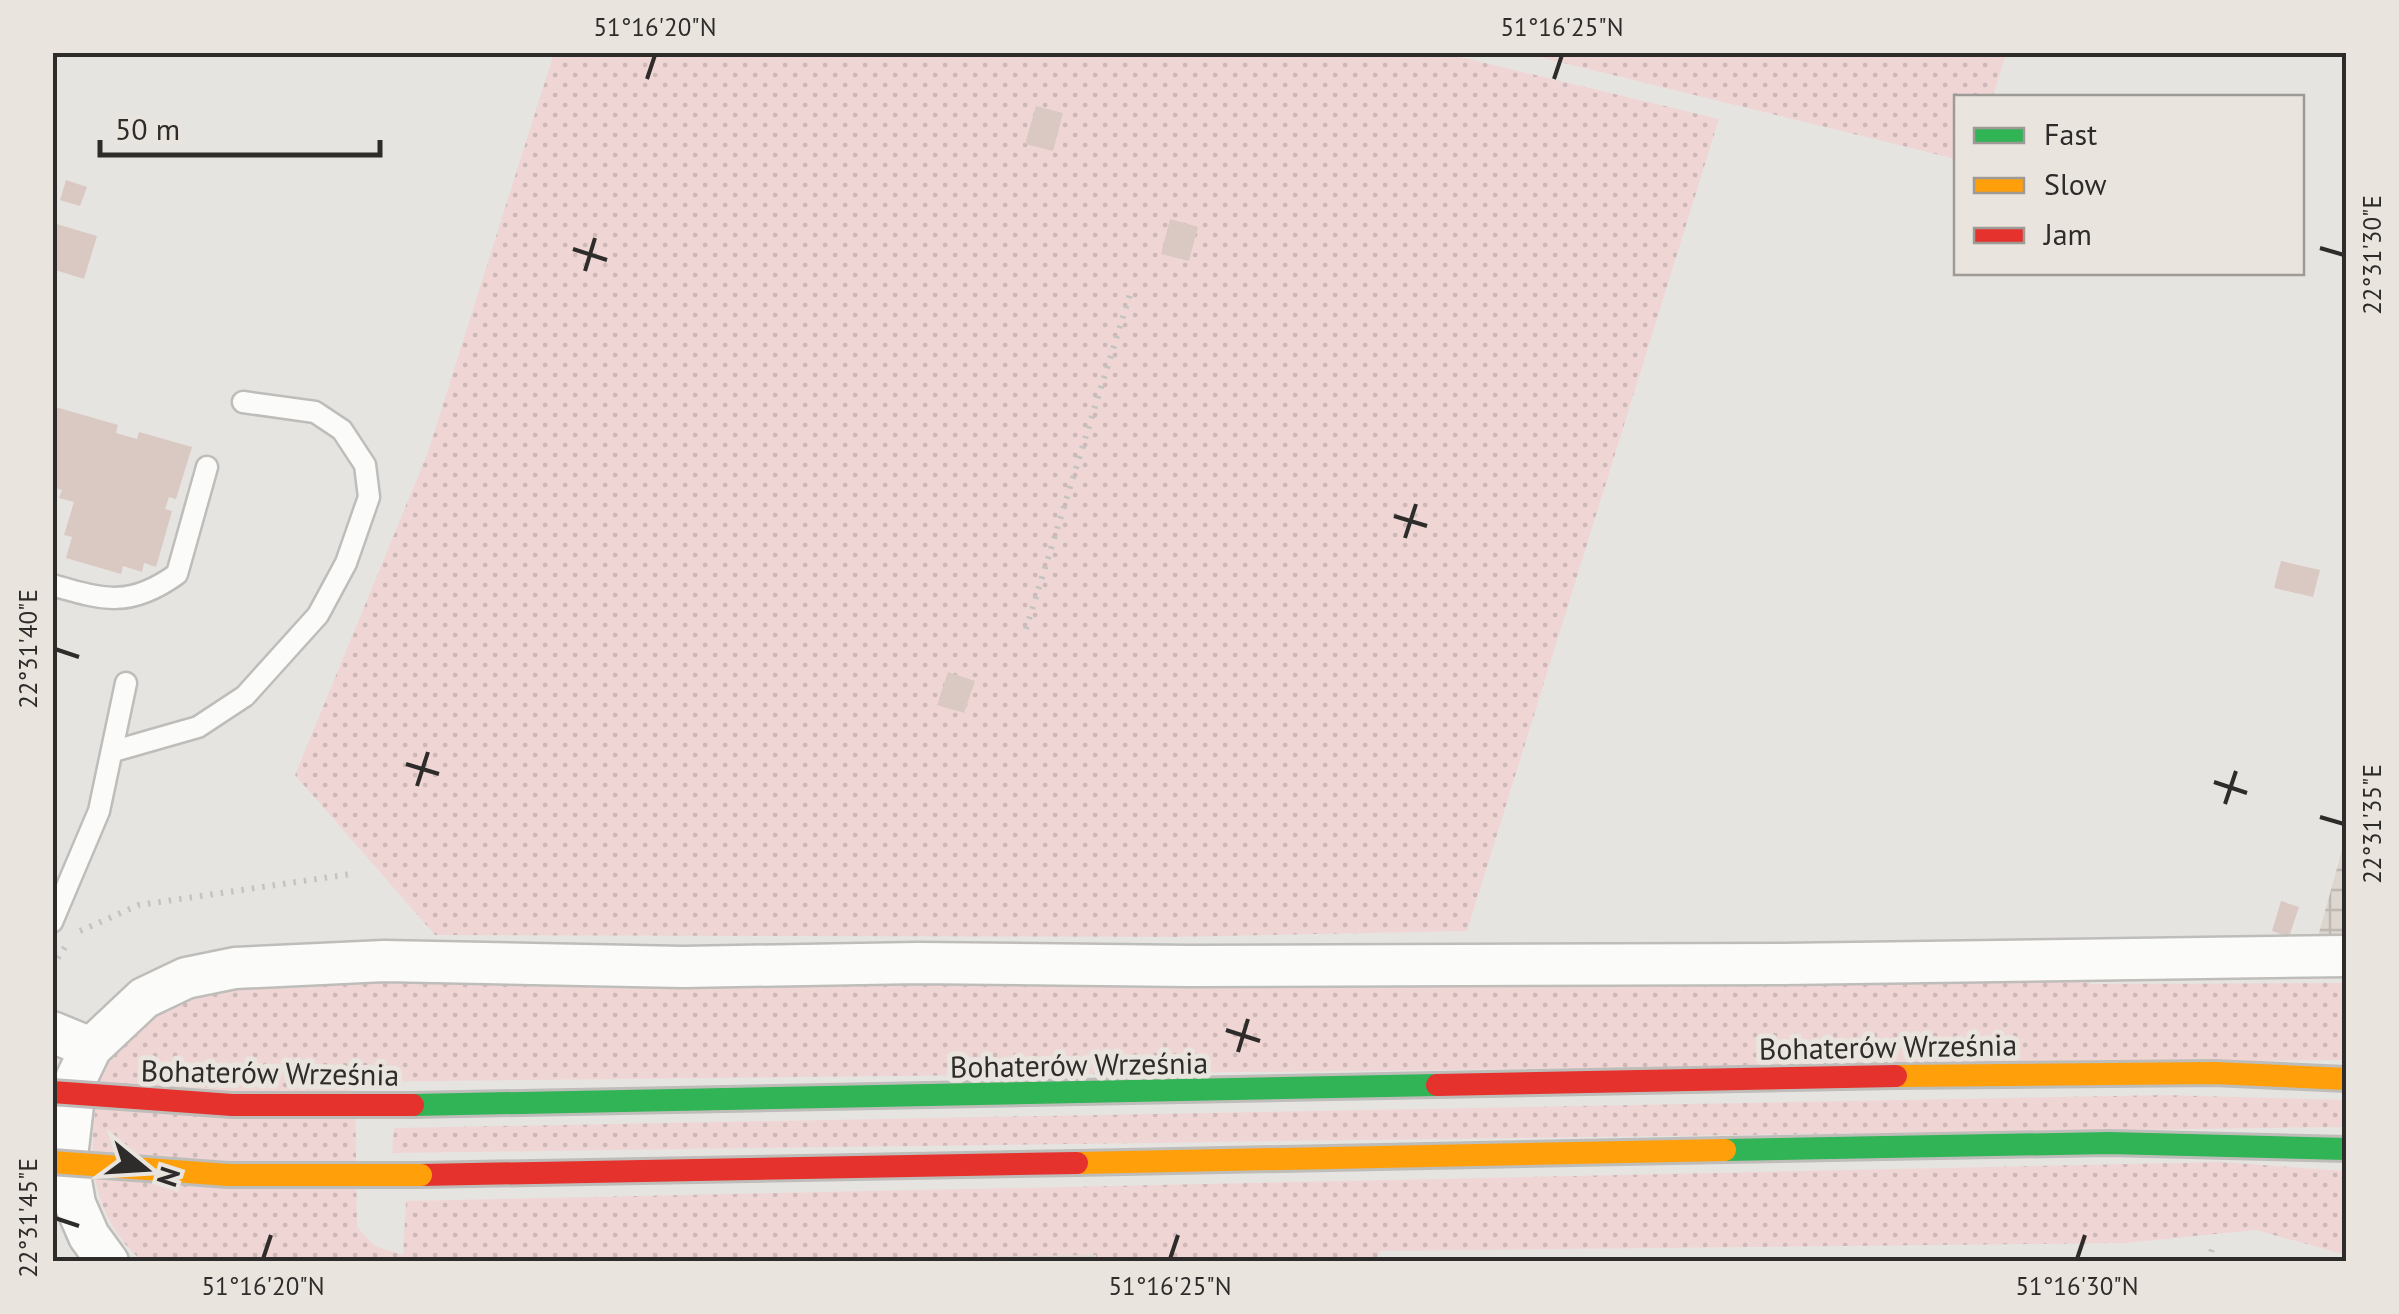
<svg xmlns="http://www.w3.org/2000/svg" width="2399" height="1314" viewBox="0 0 2399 1314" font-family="'PT Sans',sans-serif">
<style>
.built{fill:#ddd6ce}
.industrial{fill:url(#industrial-grid)}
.grass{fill:url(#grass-dots)}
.building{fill:#dac8c2}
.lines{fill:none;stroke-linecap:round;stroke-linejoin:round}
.lane-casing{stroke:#bfbdba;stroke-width:25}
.street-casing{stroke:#bfbdba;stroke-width:45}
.fast-casing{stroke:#bfbdba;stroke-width:28}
.slow-casing{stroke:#bfbdba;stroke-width:28}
.jam-casing{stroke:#bfbdba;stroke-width:28}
.path{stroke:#c3c3c1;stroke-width:6;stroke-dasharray:2.5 8;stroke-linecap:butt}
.lane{stroke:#fbfbfa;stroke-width:20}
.street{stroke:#fbfbfa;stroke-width:40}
.fast{stroke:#30b455;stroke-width:22}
.slow{stroke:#ff9f0a;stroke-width:22}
.jam{stroke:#e5322d;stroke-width:22}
.slow-bridge-casing{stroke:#bfbdba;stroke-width:28;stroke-linecap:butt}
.jam-bridge-casing{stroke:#bfbdba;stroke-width:28;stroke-linecap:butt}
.slow-bridge{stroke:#ff9f0a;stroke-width:22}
.jam-bridge{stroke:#e5322d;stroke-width:22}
.ticks{fill:none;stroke:#2e2c2a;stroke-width:4}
.labels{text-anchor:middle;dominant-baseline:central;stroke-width:10;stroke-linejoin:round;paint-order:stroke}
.street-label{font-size:30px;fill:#2e2c2a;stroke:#e9e4de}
.neatline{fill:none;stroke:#2e2c2a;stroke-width:4}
.ticks-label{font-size:25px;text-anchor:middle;fill:#2e2c2a}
</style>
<defs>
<pattern id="industrial-grid" width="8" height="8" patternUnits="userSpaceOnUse" patternTransform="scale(2.5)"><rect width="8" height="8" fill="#ddd6ce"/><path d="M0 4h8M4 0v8" fill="none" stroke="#beb8b1"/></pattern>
<pattern id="grass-dots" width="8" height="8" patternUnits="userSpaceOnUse" patternTransform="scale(2.5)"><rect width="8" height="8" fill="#efd6d5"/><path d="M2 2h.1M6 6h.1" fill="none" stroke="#cdb8b7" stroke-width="1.8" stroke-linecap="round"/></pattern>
</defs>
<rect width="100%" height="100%" fill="#e6e4e1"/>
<polygon class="built" points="1097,1255 1095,1262 688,1262 856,1258"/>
<polygon class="industrial" points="2346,836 2346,939 2317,940"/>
<g class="grass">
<polygon points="1439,52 1719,119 1467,931 1172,937 435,935 295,775 428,452 554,53"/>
<polygon points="1523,53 2006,53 1993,97 1956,98 1956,159"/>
<path d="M2090 974V984L2346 983V1060L355 1082 357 1227 375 1246 403 1255 406 1201 2221 1162 2346 1171V1255L2256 1230 2125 1243 1380 1251 1376 1262 1095 1261 1096 1255 688 1262H143C93 1219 86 1161 97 1100 99 1091 99 1078 103 1070 112 1051 133 1030 148 1017 181 989 224 988 265 981Z"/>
<polygon points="2165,1095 2346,1100 2346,1127 392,1153 394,1128"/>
</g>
<g class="building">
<polygon points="1036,106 1063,113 1053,151 1025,144"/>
<polygon points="66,180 87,187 80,206 60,200"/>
<polygon points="1170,219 1198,227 1189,261 1161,254"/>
<polygon points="53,223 97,236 84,279 52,269"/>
<polygon points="52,406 118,425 116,433 137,439 139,432 192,447 176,499 169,497 165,509 172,511 156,567 144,563 142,572 123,566 121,574 66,558 72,537 64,535 74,502 59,498 62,490 52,487"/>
<polygon points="2281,561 2320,570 2313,597 2274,588"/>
<polygon points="948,672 975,681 964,713 937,705"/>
<polygon points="2281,901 2299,907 2289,937 2272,931"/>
</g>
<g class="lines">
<g class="lane-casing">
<g id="lane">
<path d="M52 585C104 600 130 608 177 574L207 467"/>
<polyline points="114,751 198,727 245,696 318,615 346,563 369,497 365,465 342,430 315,412 243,402"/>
<polyline points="52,922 99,811 126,683"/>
</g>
</g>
<g class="street-casing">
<g id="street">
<polyline points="52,1032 91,1048"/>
<polyline points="108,1262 89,1236 75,1204 67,1157 76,1079 91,1048 144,998 186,978 235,968 384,961 683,967 918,963 1189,966 1783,964 2346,956"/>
</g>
</g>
<g class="fast-casing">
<g id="fast">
<polyline points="413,1105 1437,1085"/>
<polyline points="1725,1150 2109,1143 2346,1149"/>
</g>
</g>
<g class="slow-casing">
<g id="slow">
<polyline points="1896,1076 2214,1073 2346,1079"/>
<polyline points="1077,1163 1725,1150"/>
</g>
</g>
<g class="jam-casing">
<g id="jam">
<polyline points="1437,1085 1896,1076"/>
<polyline points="421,1175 1077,1163"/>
</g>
</g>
<g class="path">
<polyline points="1026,629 1131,291"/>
<polyline points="80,931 139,905 351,874"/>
<polyline points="52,967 65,947"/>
<polyline points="2208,1262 2213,1246"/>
</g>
<use href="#lane" class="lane"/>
<use href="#street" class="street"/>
<use href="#fast" class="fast"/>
<use href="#slow" class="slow"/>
<use href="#jam" class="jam"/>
<g class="slow-bridge-casing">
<polyline id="slow-bridge" points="52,1162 228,1175 421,1175"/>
</g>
<g class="jam-bridge-casing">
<polyline id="jam-bridge" points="52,1092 232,1105 413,1105"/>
</g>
<use href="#slow-bridge" class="slow-bridge"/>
<use href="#jam-bridge" class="jam-bridge"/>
</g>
<path class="ticks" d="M647 79 655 55M1554 79 1562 55M2320 248 2344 255M573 249 607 260M585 271 595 238M1394 516 1427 526M1405 538 1416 504M55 649 79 657M406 764 439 774M2214 782 2247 793M417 786 428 752M2225 804 2236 771M2320 817 2344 824M1226 1030 1260 1041M1238 1052 1248 1019M55 1218 79 1226M263 1259 271 1235M1170 1259 1178 1235M2077 1259 2085 1235"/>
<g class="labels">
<g class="street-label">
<text transform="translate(1888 1046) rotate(-1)">Bohaterów Września</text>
<text transform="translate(1079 1064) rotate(-1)">Bohaterów Września</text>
<text transform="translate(270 1072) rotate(1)">Bohaterów Września</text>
</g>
</g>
<rect width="2399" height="1314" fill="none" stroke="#e9e4de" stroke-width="110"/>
<rect x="1954" y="95" width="350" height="180" fill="#e9e4de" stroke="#9e9a96" stroke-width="2.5"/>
<rect x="1974" y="128" width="50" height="15" fill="#30b455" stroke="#9e9a96" stroke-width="2.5"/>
<text x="2044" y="145" font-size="30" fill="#2e2c2a">Fast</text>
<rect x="1974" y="178" width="50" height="15" fill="#ff9f0a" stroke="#9e9a96" stroke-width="2.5"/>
<text x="2044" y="195" font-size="30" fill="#2e2c2a">Slow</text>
<rect x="1974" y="228" width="50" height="15" fill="#e5322d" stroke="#9e9a96" stroke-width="2.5"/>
<text x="2044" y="245" font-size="30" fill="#2e2c2a">Jam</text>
<g transform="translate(145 1169) rotate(108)" stroke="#e9e4de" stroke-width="8" paint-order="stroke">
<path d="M0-8L18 38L0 25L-18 38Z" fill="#2e2c2a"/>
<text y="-15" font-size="28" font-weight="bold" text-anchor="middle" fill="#2e2c2a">N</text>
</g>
<path d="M100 140v15h280v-15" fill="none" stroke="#2e2c2a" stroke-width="5"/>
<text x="115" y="140" font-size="30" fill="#2e2c2a" stroke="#e9e4de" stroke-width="8" paint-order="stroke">50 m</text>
<rect x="55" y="55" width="2289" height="1204" class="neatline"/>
<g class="ticks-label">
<text x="655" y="36">51°16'20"N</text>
<text x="1562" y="36">51°16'25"N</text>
<text transform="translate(2372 255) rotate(-90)" y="9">22°31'30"E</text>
<text transform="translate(28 649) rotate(-90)" y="9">22°31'40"E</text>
<text transform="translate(2372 824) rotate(-90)" y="9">22°31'35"E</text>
<text transform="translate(28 1218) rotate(-90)" y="9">22°31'45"E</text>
<text x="263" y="1295">51°16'20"N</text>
<text x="1170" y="1295">51°16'25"N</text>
<text x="2077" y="1295">51°16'30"N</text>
</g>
</svg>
